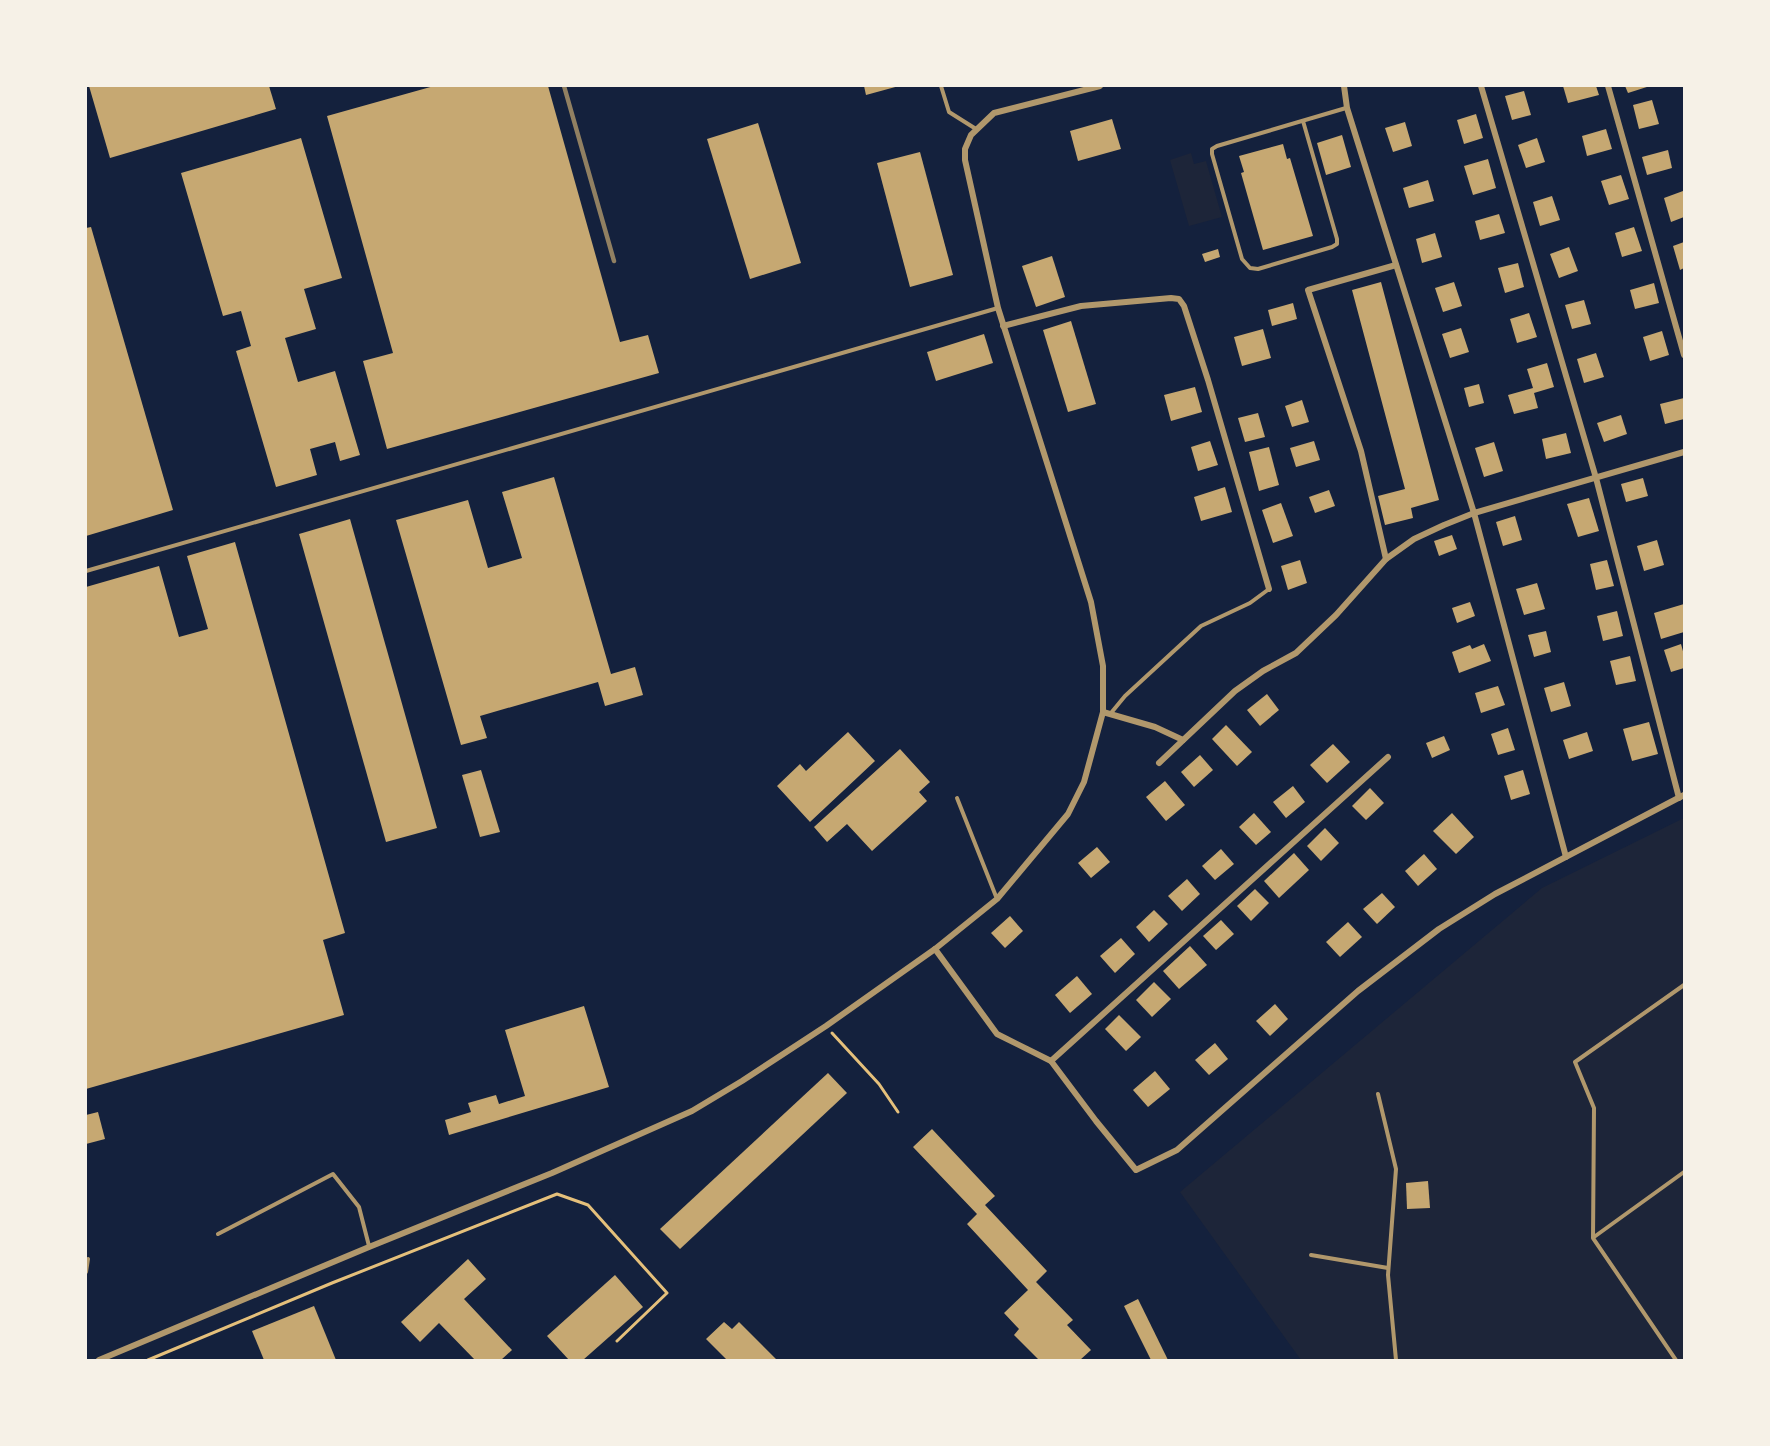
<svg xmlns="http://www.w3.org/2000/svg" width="1770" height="1446" viewBox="0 0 1770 1446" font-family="Raleway,sans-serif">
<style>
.green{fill:#1d2539}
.building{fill:#c6a872}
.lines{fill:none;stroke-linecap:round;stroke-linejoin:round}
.path{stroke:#e5c07b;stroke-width:3}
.service{stroke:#b1986c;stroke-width:4}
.minor{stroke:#b1986c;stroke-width:6}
.rail{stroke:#918062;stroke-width:4.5}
</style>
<rect width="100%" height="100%" fill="#14213d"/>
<g class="green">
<polygon points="1191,153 1194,164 1206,161 1222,217 1189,226 1170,160"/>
<polygon points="1684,818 1684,1360 1301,1360 1180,1192 1542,888"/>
</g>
<g class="building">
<polygon points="89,86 269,86 276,109 110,158"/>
<polygon points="434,86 548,86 620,342 648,335 659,373 387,449 363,361 393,353 327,116"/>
<polygon points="864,86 899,86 866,95"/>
<polygon points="1563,86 1596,86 1599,95 1568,103"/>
<polygon points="1625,86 1650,86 1628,93"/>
<polygon points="1524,91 1531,115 1512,120 1505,96"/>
<polygon points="1652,100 1659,124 1639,129 1633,105"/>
<polygon points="1476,114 1483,138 1464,144 1457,120"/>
<polygon points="1112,119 1121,149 1078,161 1070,131"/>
<polygon points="1405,122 1412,146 1393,152 1385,128"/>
<polygon points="758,123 801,263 750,279 707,139"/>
<polygon points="1606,129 1612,149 1587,156 1582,136"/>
<polygon points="1342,135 1351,167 1326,175 1317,143"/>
<polygon points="301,138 342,278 304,289 316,329 285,338 298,382 335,371 360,455 340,461 335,442 310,449 317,475 276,487 236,351 251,346 241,311 223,316 181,173"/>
<polygon points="1537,138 1545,162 1526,168 1518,145"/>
<polygon points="1283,144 1287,159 1290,158 1313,236 1263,250 1241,173 1244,172 1239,156"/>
<polygon points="1668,150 1672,168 1647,175 1642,157"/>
<polygon points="920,152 953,275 910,287 877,163"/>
<polygon points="1488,159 1496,188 1473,195 1464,166"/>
<polygon points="1621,175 1629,199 1609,205 1601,181"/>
<polygon points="1428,180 1434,201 1409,208 1403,188"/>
<polygon points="1683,191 1684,217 1671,222 1664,198"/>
<polygon points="1552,196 1560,220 1540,226 1533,202"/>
<polygon points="1499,214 1505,233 1480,240 1475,221"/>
<polygon points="91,227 173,510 86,536 86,228"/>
<polygon points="1634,227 1642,251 1622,257 1615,233"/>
<polygon points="1435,233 1442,257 1422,263 1416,239"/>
<polygon points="1684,242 1684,268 1680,270 1673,246"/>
<polygon points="1569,247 1578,271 1559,278 1550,254"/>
<polygon points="1218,249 1220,257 1205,262 1202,254"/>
<polygon points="1052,256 1065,297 1036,307 1022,266"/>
<polygon points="1518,263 1524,287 1505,293 1498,268"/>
<polygon points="1381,282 1439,500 1411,508 1413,518 1385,525 1378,496 1405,489 1352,290"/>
<polygon points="1454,282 1462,306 1443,312 1435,288"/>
<polygon points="1654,283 1659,303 1635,309 1630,290"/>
<polygon points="1584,300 1591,324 1572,329 1565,305"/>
<polygon points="1293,303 1297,319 1272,326 1268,310"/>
<polygon points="1529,313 1537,337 1517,343 1510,319"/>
<polygon points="1071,321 1096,404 1068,412 1043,330"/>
<polygon points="1461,328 1469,352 1450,358 1442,334"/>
<polygon points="1263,329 1271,358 1242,366 1234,337"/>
<polygon points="1662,331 1669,355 1650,361 1643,337"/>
<polygon points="984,334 993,363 936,381 927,352"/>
<polygon points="1596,353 1604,377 1584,383 1577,359"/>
<polygon points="1547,363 1554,387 1534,393 1538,408 1514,414 1508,395 1533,388 1527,369"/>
<polygon points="1479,384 1484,403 1469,407 1464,388"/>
<polygon points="1195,387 1202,412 1171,421 1164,395"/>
<polygon points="1684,398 1684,419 1665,424 1660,404"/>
<polygon points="1302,400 1309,422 1292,427 1285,406"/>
<polygon points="1258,413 1265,437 1245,442 1238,418"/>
<polygon points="1621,415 1627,434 1604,442 1597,423"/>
<polygon points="1566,433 1571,453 1546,459 1542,439"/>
<polygon points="1210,441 1218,465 1198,471 1191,447"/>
<polygon points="1314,441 1320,460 1296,467 1290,448"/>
<polygon points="1494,442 1503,471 1484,477 1475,448"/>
<polygon points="1269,447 1279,485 1259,491 1249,452"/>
<polygon points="554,477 611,674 635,667 643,695 605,706 598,682 480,716 487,738 461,745 396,520 468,500 488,568 522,558 502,492"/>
<polygon points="1643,478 1648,496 1626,502 1621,484"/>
<polygon points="1225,487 1232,512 1201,521 1194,497"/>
<polygon points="1329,490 1335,506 1315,513 1309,497"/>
<polygon points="1589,498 1599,531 1578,537 1567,504"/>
<polygon points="1281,503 1293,536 1273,543 1262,510"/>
<polygon points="1515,516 1522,540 1503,546 1496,522"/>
<polygon points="350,519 437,828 386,842 299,534"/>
<polygon points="1452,535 1457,549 1439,556 1434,541"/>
<polygon points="1657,540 1664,565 1644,571 1637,546"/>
<polygon points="235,542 345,933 323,940 344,1015 86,1089 86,587 159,566 179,637 208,629 187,556"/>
<polygon points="1300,560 1307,583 1288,590 1281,566"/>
<polygon points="1607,560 1614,586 1596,590 1590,564"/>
<polygon points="1537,583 1545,609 1524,615 1516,589"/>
<polygon points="1470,602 1475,616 1457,623 1452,608"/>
<polygon points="1684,604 1684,632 1661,639 1654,613"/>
<polygon points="1617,611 1623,636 1603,641 1597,616"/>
<polygon points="1546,631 1551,652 1534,657 1528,635"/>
<polygon points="1484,644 1491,661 1459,673 1452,652 1470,645 1472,649"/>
<polygon points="1681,644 1684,655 1684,668 1671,672 1664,650"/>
<polygon points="1630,656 1636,681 1616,685 1610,661"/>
<polygon points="1564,682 1571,706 1551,712 1544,688"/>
<polygon points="1498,686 1505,705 1481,713 1475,693"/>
<polygon points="1267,694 1279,710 1260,726 1247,710"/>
<polygon points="1649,722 1658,754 1632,761 1623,729"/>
<polygon points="1226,725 1252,752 1237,766 1212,739"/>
<polygon points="1508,728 1515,750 1498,755 1491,734"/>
<polygon points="848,732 875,761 810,822 777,786 800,764 806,771"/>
<polygon points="1587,732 1593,751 1569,759 1563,740"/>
<polygon points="1444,736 1450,750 1432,758 1426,743"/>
<polygon points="1333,744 1350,762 1327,783 1310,765"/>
<polygon points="900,749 930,782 919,792 927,801 872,851 847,824 827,842 814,827"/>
<polygon points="1200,755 1213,770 1194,787 1181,772"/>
<polygon points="481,770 500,832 480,837 462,775"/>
<polygon points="1523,770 1530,794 1511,800 1504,776"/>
<polygon points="1165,781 1185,805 1166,821 1146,797"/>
<polygon points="1293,786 1305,802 1286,818 1273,802"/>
<polygon points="1370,788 1384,803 1366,820 1352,806"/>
<polygon points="1254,813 1271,832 1256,845 1239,827"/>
<polygon points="1452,813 1474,837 1456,854 1433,831"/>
<polygon points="1325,828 1339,843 1321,861 1307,846"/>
<polygon points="1097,847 1110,862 1091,878 1078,863"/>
<polygon points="1221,849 1234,864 1215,880 1202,866"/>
<polygon points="1294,853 1309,870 1279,898 1264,881"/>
<polygon points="1424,854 1437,869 1418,886 1405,871"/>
<polygon points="1187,879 1200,894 1182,911 1168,896"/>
<polygon points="1255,889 1269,903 1251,921 1237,906"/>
<polygon points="1382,893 1395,907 1377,924 1363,909"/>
<polygon points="1154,910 1168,924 1149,942 1136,927"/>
<polygon points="1010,916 1023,931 1005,948 991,933"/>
<polygon points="1221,920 1234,934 1216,950 1203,936"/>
<polygon points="1348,922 1362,937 1340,957 1326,942"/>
<polygon points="1121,938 1135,954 1115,973 1100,956"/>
<polygon points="1190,946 1207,965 1179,989 1163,971"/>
<polygon points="1077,976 1092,994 1070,1013 1055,995"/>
<polygon points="1154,982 1171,999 1152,1017 1136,1000"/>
<polygon points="1275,1004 1288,1019 1270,1036 1256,1021"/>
<polygon points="584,1006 609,1087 449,1135 445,1120 471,1112 468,1103 496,1095 499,1104 525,1096 505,1030"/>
<polygon points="1119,1015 1141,1037 1126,1051 1105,1029"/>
<polygon points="1215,1043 1228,1059 1209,1075 1195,1060"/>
<polygon points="1155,1071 1170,1089 1148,1107 1133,1090"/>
<polygon points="828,1073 847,1093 680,1249 660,1229"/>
<polygon points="98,1112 105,1139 86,1144 86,1115"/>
<polygon points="932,1129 995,1196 985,1205 1047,1271 1036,1282 1073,1320 1067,1325 1091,1350 1080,1360 1039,1360 1014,1335 1019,1329 1004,1313 1028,1290 967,1224 977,1214 913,1147"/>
<polygon points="1428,1181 1430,1208 1407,1209 1406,1183"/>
<polygon points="468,1259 486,1279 464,1299 512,1350 501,1360 475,1360 439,1323 420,1342 401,1322"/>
<polygon points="615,1275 643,1307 583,1360 569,1360 547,1336"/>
<polygon points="1138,1299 1168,1360 1151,1360 1124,1306"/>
<polygon points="314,1306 336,1360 264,1360 252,1331"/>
<polygon points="724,1322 732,1329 739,1322 777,1360 727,1360 706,1339"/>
</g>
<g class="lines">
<g class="path">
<polyline points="832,1033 879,1084 898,1112"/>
<polyline points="148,1360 332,1283 557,1194 588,1205 667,1293 617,1341"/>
</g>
<g class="service">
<polyline points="941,86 949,112 976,129"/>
<polyline points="1303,121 1337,239 1337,244 1332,247 1258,269 1250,268 1242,259 1212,154 1212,149 1217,146 1346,108"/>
<polyline points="86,571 998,308"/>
<polyline points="1111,713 1125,696 1201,626 1250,603 1269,589"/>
<polyline points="957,798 997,899"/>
<polyline points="1378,1094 1396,1169 1388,1275 1396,1360"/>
<polyline points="218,1234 333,1174 359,1207 369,1246"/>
<polyline points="1594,1237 1684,1172"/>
<polyline points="1311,1255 1388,1268"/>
<polyline points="86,1260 88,1259 86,1272"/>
<polyline points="1676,1360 1593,1238 1594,1108 1575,1062 1684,985"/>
</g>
<g class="minor">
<polyline points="1344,86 1347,108 1474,513 1566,857"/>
<polyline points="1481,86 1596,478 1679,798"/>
<polyline points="1608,86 1684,355"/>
<polyline points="1003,326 1081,306 1171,298 1179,299 1184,306 1208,380 1269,589"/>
<polyline points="1386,559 1361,451 1308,290 1396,265"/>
<polyline points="1103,712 1155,727 1183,740"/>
<polyline points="1159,763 1235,691 1263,671 1296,653 1336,615 1386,559 1414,539 1444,525 1474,513 1684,452"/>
<polyline points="935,949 997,1034 1051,1061 1096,1121 1136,1170 1177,1150 1358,991 1439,929 1495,894 1684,795"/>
<polyline points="1051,1061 1388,757"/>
<polyline points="99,1360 369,1247 552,1173 692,1111 742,1081 826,1026 935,949 997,899 1068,814 1084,782 1103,712 1103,666 1091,602 998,308 965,160 965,149 971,135 994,113 1100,86"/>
</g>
<polyline class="rail" points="564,86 614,261"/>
</g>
<rect width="1770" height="1446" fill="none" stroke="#f6f1e7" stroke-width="174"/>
</svg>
